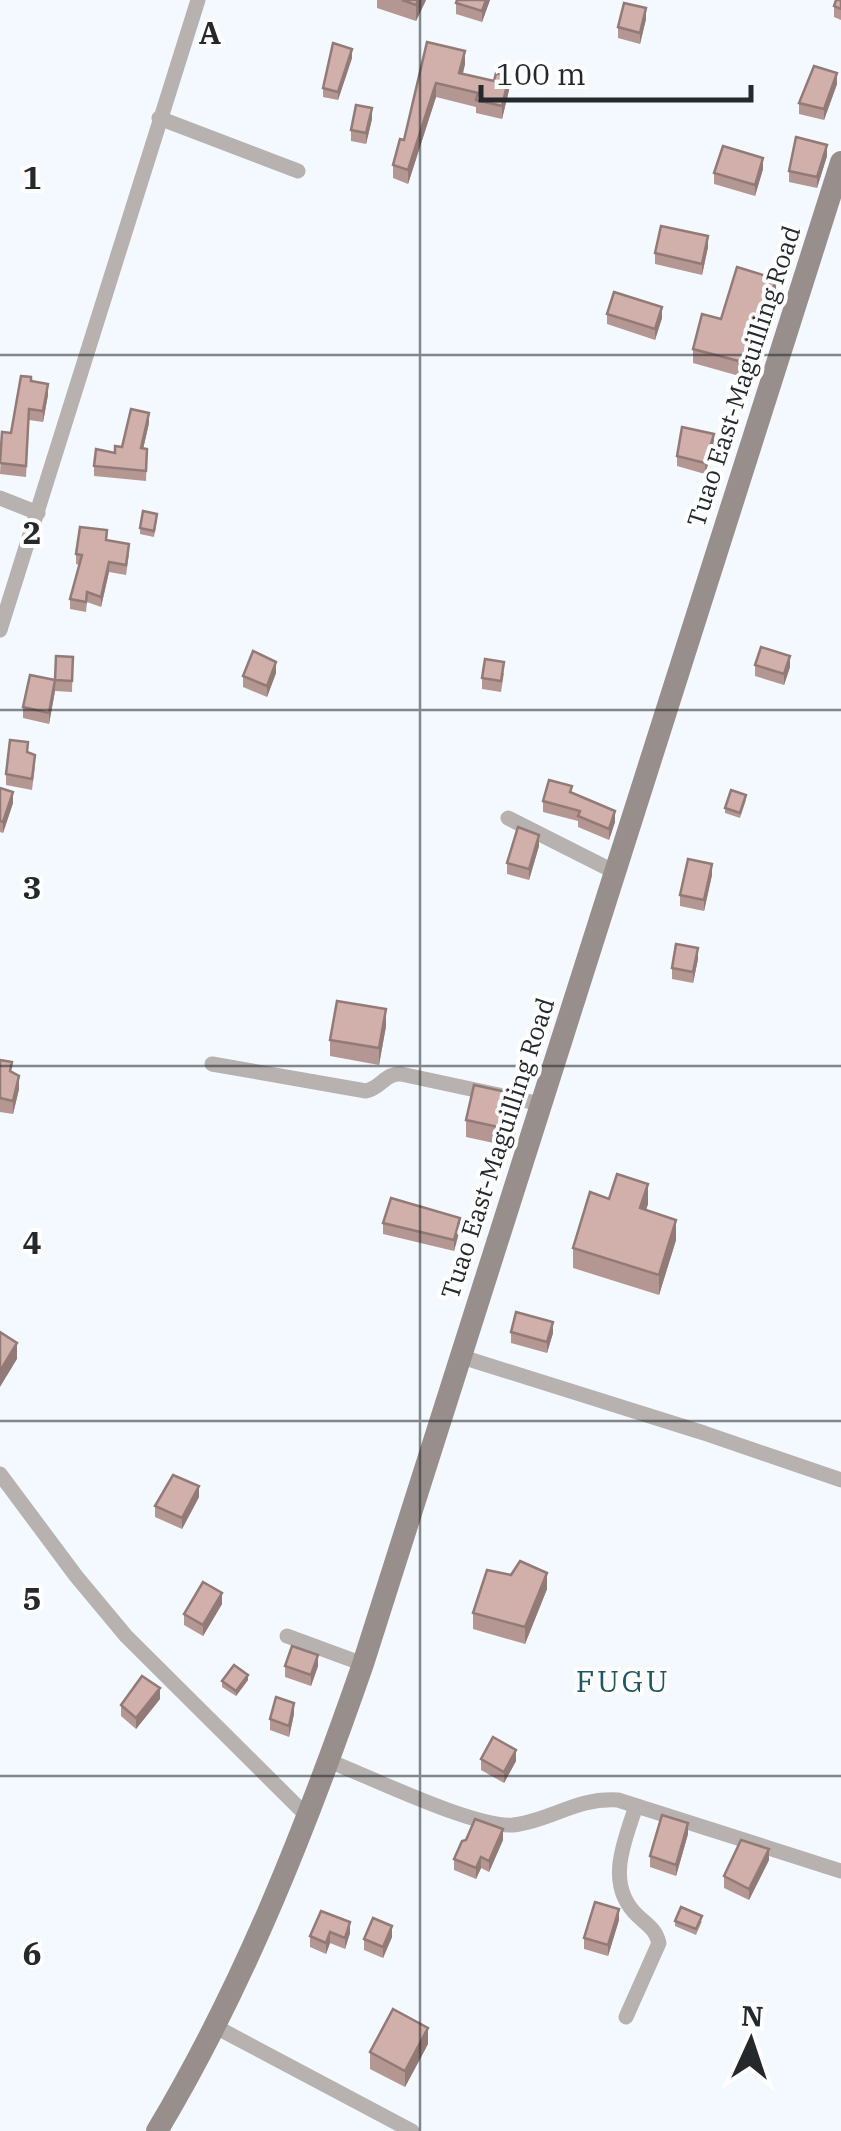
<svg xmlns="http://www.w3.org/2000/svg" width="841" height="2131" viewBox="0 0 841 2131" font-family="'IBM Plex Serif',serif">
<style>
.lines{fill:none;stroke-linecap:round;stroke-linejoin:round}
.minor{stroke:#b7b1b0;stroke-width:15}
.secondary{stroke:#988f8d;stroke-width:22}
.wall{fill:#b49692}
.shaded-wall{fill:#927a77}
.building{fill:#d1afaa;stroke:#927a77;stroke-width:2.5}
.grid{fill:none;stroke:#25292c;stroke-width:2.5;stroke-opacity:0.55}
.labels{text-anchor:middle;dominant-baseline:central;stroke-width:8;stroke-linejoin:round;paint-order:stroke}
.street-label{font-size:25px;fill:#25292c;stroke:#fff}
.quarter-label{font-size:30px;letter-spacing:2.5px;fill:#205663;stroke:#fff}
.grid-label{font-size:32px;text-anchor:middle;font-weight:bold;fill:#25292c;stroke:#fff;stroke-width:8;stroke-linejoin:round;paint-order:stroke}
</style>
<rect width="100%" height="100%" fill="#f3f9ff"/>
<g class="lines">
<g class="minor">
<polyline points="159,118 298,171"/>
<polyline points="0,498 38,513"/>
<polyline points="0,630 198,0"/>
<polyline points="508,818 615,872"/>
<path d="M212 1064 366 1091C381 1088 385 1073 401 1074L541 1104"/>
<polyline points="459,1356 704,1433 841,1480"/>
<polyline points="0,1474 76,1576 126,1636 307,1816"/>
<polyline points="287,1636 363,1664"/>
<path d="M329 1761C370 1777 474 1828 513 1825 550 1821 577 1797 618 1800L841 1871"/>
<path d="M626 2017 659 1943C655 1927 645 1924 634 1912 606 1881 625 1840 636 1806"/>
<polyline points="216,2027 412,2131"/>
</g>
<path class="secondary" d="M157 2131C245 1984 307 1825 363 1664L841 162"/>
</g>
<g class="wall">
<polygon points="377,0 426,0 416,21 377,8"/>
<polygon points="490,0 482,22 456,14 456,3"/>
<polygon points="841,0 841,20 834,17 834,6"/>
<polygon points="646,19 640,44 618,38 618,27"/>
<polygon points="427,42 465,64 463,74 509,90 502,119 476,113 476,107 436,97 408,184 393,178 393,165 404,140"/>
<polygon points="352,58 338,100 323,97 323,88"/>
<polygon points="837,84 824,120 799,114 799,103"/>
<polygon points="372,119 366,144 351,141 351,130"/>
<polygon points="827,156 817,188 789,182 789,171"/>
<polygon points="763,169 755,196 714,184 714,173"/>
<polygon points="708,247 702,275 655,264 655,253"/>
<polygon points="776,293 750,379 693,363 693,349 721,319"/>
<polygon points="607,314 662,318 655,340 607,324"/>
<polygon points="31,381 48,395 43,422 29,420 26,477 0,474 2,432 11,433"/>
<polygon points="149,423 143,449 147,449 146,481 94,476 94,466 115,453"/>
<polygon points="714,445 705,474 677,466 677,456"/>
<polygon points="157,519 154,537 140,534 140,528"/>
<polygon points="107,540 129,554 126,575 109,572 101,607 87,602 86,612 70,609 70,599 79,565 76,564 76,554"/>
<polygon points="73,657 72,692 55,691 49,724 23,718 23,707 55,680"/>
<polygon points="755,665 790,667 784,685 755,676"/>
<polygon points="276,673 267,697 243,687 243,676"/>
<polygon points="504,673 501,692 482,689 482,678"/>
<polygon points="27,752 35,766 32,790 6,785 6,774"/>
<polygon points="0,788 13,803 3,833 0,832"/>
<polygon points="572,793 615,822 609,840 578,827 578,821 543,812 543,801"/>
<polygon points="746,800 740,818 725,813 725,808"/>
<polygon points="539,846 529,880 507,874 507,863"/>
<polygon points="712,875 704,911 680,906 680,895"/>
<polygon points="698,959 693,983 672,979 672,968"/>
<polygon points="386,1026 379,1065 330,1056 330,1040"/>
<polygon points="0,1060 12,1072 19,1089 13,1114 0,1112"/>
<polygon points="521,1111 512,1147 466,1137 466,1120"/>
<polygon points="609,1199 648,1204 646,1210 676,1240 659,1295 573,1268 573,1248"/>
<polygon points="383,1223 460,1229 454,1251 383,1234"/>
<polygon points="511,1332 553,1333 547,1353 511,1343"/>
<polygon points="199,1497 182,1529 155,1517 155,1506"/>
<polygon points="511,1575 547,1589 525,1644 473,1629 473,1613"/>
<polygon points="222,1604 203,1636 184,1625 184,1614"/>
<polygon points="285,1666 318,1666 311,1686 285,1677"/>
<polygon points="248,1680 236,1696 222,1687 222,1681"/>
<polygon points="160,1699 136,1729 121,1716 121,1705"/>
<polygon points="294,1714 289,1737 270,1730 270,1719"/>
<polygon points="481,1759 516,1761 504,1783 481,1770"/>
<polygon points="688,1834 676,1876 650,1867 650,1856"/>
<polygon points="503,1840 489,1872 481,1868 476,1879 454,1870 454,1859"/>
<polygon points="769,1860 749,1900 724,1888 724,1876"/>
<polygon points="321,1911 350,1933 345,1949 330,1943 326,1954 310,1947 310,1936"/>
<polygon points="619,1920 608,1956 584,1949 584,1938"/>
<polygon points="675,1921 702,1921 696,1935 675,1926"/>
<polygon points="392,1937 383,1958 364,1950 364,1939"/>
<polygon points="428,2044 405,2087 370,2069 370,2052"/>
</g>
<g class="shaded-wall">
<polygon points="418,0 426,0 416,21 416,5"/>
<polygon points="486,0 490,0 482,22 482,11"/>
<polygon points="646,8 646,19 640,44 640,33"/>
<polygon points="352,49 352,58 338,100 338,92"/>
<polygon points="465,51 465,64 459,87 459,73"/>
<polygon points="837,73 837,84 824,120 824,109"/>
<polygon points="509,77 509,90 502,119 502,106"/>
<polygon points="436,83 436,97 408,184 408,170"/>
<polygon points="372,108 372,119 366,144 366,133"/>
<polygon points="827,145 827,156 817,188 817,177"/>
<polygon points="763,158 763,169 755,196 755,185"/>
<polygon points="708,236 708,247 702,275 702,264"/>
<polygon points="776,279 776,293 750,379 750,364"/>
<polygon points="662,307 662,318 655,340 655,329"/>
<polygon points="48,384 48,395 43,422 43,411"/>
<polygon points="149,413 149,423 141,458 141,448"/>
<polygon points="714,434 714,445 705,474 705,463"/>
<polygon points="109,562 109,572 101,607 101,597"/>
<polygon points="790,656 790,667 784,685 784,674"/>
<polygon points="276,662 276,673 267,697 267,686"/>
<polygon points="55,680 55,691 49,724 49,713"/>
<polygon points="13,792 13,803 3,833 3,822"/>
<polygon points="615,811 615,822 609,840 609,829"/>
<polygon points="539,835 539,846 529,880 529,869"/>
<polygon points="712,864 712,875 704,911 704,900"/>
<polygon points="698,948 698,959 693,983 693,972"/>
<polygon points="386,1009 386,1026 379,1065 379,1048"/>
<polygon points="19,1076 19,1089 13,1114 13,1101"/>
<polygon points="521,1095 521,1111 512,1147 512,1130"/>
<polygon points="648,1184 648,1204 640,1228 640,1208"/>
<polygon points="460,1218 460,1229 454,1251 454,1240"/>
<polygon points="676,1220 676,1240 659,1295 659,1275"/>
<polygon points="553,1322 553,1333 547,1353 547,1342"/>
<polygon points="17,1343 17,1359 0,1387 0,1371"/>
<polygon points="199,1486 199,1497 182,1529 182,1518"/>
<polygon points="547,1573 547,1589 525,1644 525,1627"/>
<polygon points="222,1593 222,1604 203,1636 203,1625"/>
<polygon points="318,1655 318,1666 311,1686 311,1675"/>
<polygon points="248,1675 248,1680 236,1696 236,1691"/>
<polygon points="160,1688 160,1699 136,1729 136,1718"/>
<polygon points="294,1703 294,1714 289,1737 289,1726"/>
<polygon points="516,1750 516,1761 504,1783 504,1772"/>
<polygon points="688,1823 688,1834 676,1876 676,1865"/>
<polygon points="503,1829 503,1840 489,1872 489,1861"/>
<polygon points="769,1849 769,1860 749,1900 749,1889"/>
<polygon points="481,1857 481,1868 476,1879 476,1868"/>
<polygon points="619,1909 619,1920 608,1956 608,1945"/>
<polygon points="350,1922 350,1933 345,1949 345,1938"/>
<polygon points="392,1926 392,1937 383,1958 383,1947"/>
<polygon points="330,1932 330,1943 326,1954 326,1943"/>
<polygon points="428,2028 428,2044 405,2087 405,2071"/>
</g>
<g class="building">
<polygon points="402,0 418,0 416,5"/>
<polygon points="457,0 486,0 482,11 456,3"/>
<polygon points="836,0 841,0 841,9 834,6"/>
<polygon points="624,3 646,8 640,33 618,27"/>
<polygon points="427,42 465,51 459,73 494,81 496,73 509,77 502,106 476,100 478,93 436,83 408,170 393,165 400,139 404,140"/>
<polygon points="333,43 352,49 338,92 323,88"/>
<polygon points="814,66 837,73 824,109 799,103"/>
<polygon points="356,105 372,108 366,133 351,130"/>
<polygon points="796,137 827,145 817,177 789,171"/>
<polygon points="723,146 763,158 755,185 714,173"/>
<polygon points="661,226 708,236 702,264 655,253"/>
<polygon points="737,267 776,279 750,364 693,349 702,314 721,319"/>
<polygon points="614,292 662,307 655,329 607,314"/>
<polygon points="21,376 31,377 31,381 48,384 43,411 29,409 26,466 0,463 2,432 11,433"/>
<polygon points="131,409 149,413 141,448 147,449 146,471 94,466 96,449 115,453 115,446 122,447"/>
<polygon points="682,427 714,434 705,463 677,456"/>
<polygon points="143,511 157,514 154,531 140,528"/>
<polygon points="80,527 107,530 106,540 129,544 126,565 109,562 101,597 87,592 86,602 70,599 82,555 76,554"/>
<polygon points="761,647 790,656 784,674 755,665"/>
<polygon points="253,651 276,662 267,686 243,676"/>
<polygon points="56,656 73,657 72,681 55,680"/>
<polygon points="485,659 504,662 501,681 482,678"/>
<polygon points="30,675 55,680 49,713 23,707"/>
<polygon points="10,740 28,742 27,752 35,755 32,779 6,774"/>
<polygon points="549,780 572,786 570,792 615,811 609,829 578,816 580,811 543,801"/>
<polygon points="0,788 13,792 3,822 0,821"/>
<polygon points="731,790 746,795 740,813 725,808"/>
<polygon points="518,827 539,835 529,869 507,863"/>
<polygon points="688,859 712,864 704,900 680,895"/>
<polygon points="676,944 698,948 693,972 672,968"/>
<polygon points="337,1001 386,1009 379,1048 330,1040"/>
<polygon points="0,1060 12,1062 10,1071 19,1076 13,1101 0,1098"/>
<polygon points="474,1085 521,1095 512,1130 466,1120"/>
<polygon points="617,1174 648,1184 640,1208 676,1220 659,1275 573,1248 590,1192 609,1199"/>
<polygon points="391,1198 460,1218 454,1240 383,1223"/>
<polygon points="516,1312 553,1322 547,1342 511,1332"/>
<polygon points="0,1332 17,1343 0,1371"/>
<polygon points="173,1475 199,1486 182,1518 155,1506"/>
<polygon points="520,1561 547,1573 525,1627 473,1613 487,1570 511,1575"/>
<polygon points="203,1582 222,1593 203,1625 184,1614"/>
<polygon points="292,1646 318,1655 311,1675 285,1666"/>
<polygon points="234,1665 248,1675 236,1691 222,1681"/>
<polygon points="142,1676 160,1688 136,1718 121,1705"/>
<polygon points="276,1697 294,1703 289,1726 270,1719"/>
<polygon points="493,1737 516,1750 504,1772 481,1759"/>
<polygon points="662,1815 688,1823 676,1865 650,1856"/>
<polygon points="475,1819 503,1829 489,1861 481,1857 476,1868 454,1859 462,1841 466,1840"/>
<polygon points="741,1840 769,1849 749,1889 724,1876"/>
<polygon points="595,1902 619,1909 608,1945 584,1938"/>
<polygon points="681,1907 702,1916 696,1929 675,1921"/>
<polygon points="321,1911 350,1922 345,1938 330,1932 326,1943 310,1936"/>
<polygon points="373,1918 392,1926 383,1947 364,1939"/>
<polygon points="393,2009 428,2028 405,2071 370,2052"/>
</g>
<path class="grid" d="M420 0V2131M0 355H841M0 710H841M0 1066H841M0 1421H841M0 1776H841"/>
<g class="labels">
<g class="street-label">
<text transform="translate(743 376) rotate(-72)">Tuao East-Maguilling Road</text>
<text transform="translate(497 1148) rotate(-72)">Tuao East-Maguilling Road</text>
</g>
<g class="quarter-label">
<text x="623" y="1680">FUGU</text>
</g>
</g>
<g class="grid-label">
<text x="210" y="44">A</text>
<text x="32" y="189">1</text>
<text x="32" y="544">2</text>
<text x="32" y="899">3</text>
<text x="32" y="1254">4</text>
<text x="32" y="1610">5</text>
<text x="32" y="1965">6</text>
</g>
<g transform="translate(751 2041) rotate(3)" stroke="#ffffff" stroke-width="8" paint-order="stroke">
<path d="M0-8L18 38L0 25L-18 38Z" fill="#25292c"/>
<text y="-15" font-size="28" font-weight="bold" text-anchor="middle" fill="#25292c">N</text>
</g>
<path d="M481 85v15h270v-15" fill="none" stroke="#25292c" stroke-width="5"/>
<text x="496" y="85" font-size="30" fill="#25292c" stroke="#ffffff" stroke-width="8" paint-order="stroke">100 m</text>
</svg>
